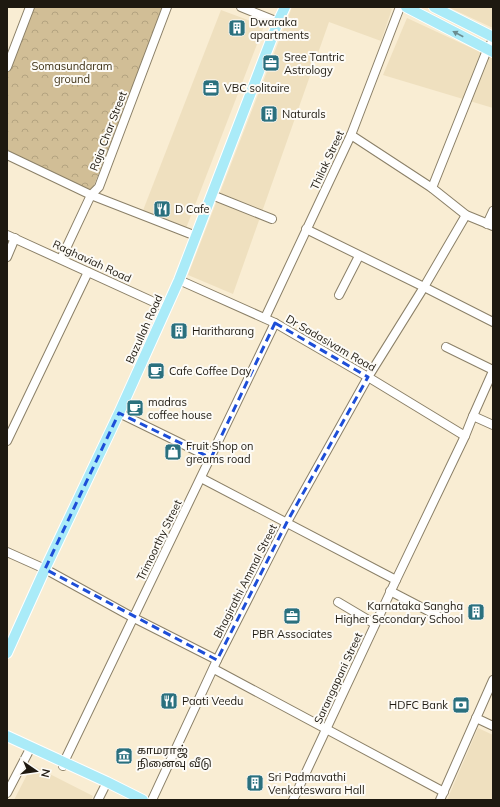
<svg xmlns="http://www.w3.org/2000/svg" width="500" height="807" viewBox="0 0 500 807" font-family="Mulish,'Noto Sans Tamil',sans-serif">
<style>
.built{fill:#efe0bf}
.forest{fill:url(#forest-crowns)}
.lines{fill:none;stroke-linecap:round;stroke-linejoin:round}
.minor-casing{stroke:#8b8068;stroke-width:10}
.major-casing{stroke:#fff;stroke-width:12}
.minor{stroke:#fff;stroke-width:8}
.major{stroke:#aaebf8;stroke-width:10}
.oneway{fill:#6b8c90}
.marked{fill:none;stroke:#1d4ed8;stroke-width:3;stroke-dasharray:8 5;stroke-linejoin:round}
.labels{text-anchor:middle;dominant-baseline:central;stroke-width:4;stroke-linejoin:round;paint-order:stroke}
.poi-label{font-size:11px;fill:#1e1910;stroke:#fdfbf6;text-anchor:start}
.park-label{font-size:11px;fill:#3f3216;stroke:#fdfbf6}
.street-label{font-size:11px;fill:#1e1910;stroke:#fdfbf6}
</style>
<defs>
<pattern id="forest-crowns" width="20" height="18" patternUnits="userSpaceOnUse"><rect width="20" height="18" fill="#d1be96"/><path d="M2 6a3 3 0 1 1 6 0M12 15a3 3 0 1 1 6 0" fill="none" stroke="#b3a380"/></pattern>
</defs>
<rect width="100%" height="100%" fill="#f9edd3"/>
<g class="built">
<polygon points="292,7 387,7 392,9 381,41 329,22 233,294 188,275"/>
<polygon points="448,7 493,7 493,28"/>
<polygon points="221,10 264,26 185,231 142,213"/>
<polygon points="407,18 493,58 493,108 383,75"/>
<polygon points="478,728 493,735 493,800 447,800"/>
<polygon points="32,765 93,796 91,800 14,800"/>
</g>
<polygon class="forest" points="31,7 164,7 91,193 7,157 7,70"/>
<g class="lines">
<g class="minor-casing">
<g id="minor">
<polyline points="241,7 278,22"/>
<polyline points="7,67 30,7"/>
<polyline points="351,135 432,188 466,215 493,226"/>
<polyline points="7,155 91,195 196,236"/>
<polyline points="432,188 487,50 493,40"/>
<polyline points="212,195 272,219"/>
<polyline points="487,224 493,211"/>
<polyline points="306,229 424,287 493,322"/>
<polyline points="7,235 167,308"/>
<polyline points="7,257 15,238"/>
<polyline points="61,259 91,195 99,187 167,7"/>
<polyline points="179,280 275,323 368,377 465,436"/>
<polyline points="339,295 359,256"/>
<polyline points="265,318 351,135 400,7"/>
<polyline points="446,347 493,370"/>
<polyline points="119,413 211,458"/>
<polyline points="473,416 493,371"/>
<polyline points="7,441 88,272"/>
<polyline points="201,478 396,580"/>
<polyline points="7,552 45,569 134,618 217,660"/>
<polyline points="390,591 440,617"/>
<polyline points="338,602 375,624"/>
<polyline points="214,669 444,792"/>
<polyline points="476,718 493,726"/>
<polyline points="63,766 64,762 275,323"/>
<polyline points="7,793 31,747"/>
<polyline points="98,800 104,788"/>
<polyline points="152,800 217,660 287,522 368,377 424,287 466,215"/>
<polyline points="293,800 396,580 465,436 473,416 493,425"/>
<polyline points="440,800 493,680"/>
</g>
</g>
<g class="major-casing">
<g id="major">
<polyline points="406,7 493,52"/>
<polyline points="434,7 493,37"/>
<polyline points="7,653 45,569 119,413 179,280 278,22 285,7"/>
<polyline points="7,736 107,782 143,800"/>
</g>
</g>
<use href="#minor" class="minor"/>
<use href="#major" class="major"/>
</g>
<defs><path id="oneway-solid" d="M-6-.8H1V-3.2L6.5 0L1 3.2V.8H-6Z"/></defs>
<use class="oneway" href="#oneway-solid" transform="translate(458 34) rotate(-152)"/>
<path class="marked" d="M275 323 368 377 287 522 217 660 45 569 119 413 211 458Z"/>
<defs>
<g id="building-square" transform="scale(0.9)"><rect x="-9" y="-9" width="18" height="18" rx="4" fill="#2a707e" stroke="#fdfbf6"/><path d="M-4-6H4V6H1V3H-1V6H-4ZM-2.5-4.3h1.7v1.8h-1.7ZM.8-4.3h1.7v1.8H.8ZM-2.5-1h1.7V.8h-1.7ZM.8-1h1.7V.8H.8Z" fill="#fff"/></g>
<g id="office-square" transform="scale(0.9)"><rect x="-9" y="-9" width="18" height="18" rx="4" fill="#2a707e" stroke="#fdfbf6"/><path d="M-6-3h4V-5.5h4V-3h4V5H-6ZM-1-4.5V-3h2v-1.5ZM-6 0V1H6V0Z" fill="#fff"/></g>
<g id="restaurant-square" transform="scale(0.9)"><rect x="-9" y="-9" width="18" height="18" rx="4" fill="#2a707e" stroke="#fdfbf6"/><path d="M-5-6h1v4h1v-4h1v4h1v-4h1v5L-1.5 .5V6h-2V.5L-5-1ZM5-6V6H3V1.5H1.5Q1.5-4 5-6Z" fill="#fff"/></g>
<g id="cafe-square" transform="scale(0.9)"><rect x="-9" y="-9" width="18" height="18" rx="4" fill="#2a707e" stroke="#fdfbf6"/><path d="M-5.5-4.5H6V0H3Q3 3.5 0 3.5H-2.5Q-5.5 3.5-5.5 0ZM3-3.2v2h1.7v-2ZM-6 4.5H4V6H-6Z" fill="#fff"/></g>
<g id="shop-square" transform="scale(0.9)"><rect x="-9" y="-9" width="18" height="18" rx="4" fill="#2a707e" stroke="#fdfbf6"/><path d="M-5-2.5h2.3a2.7 3.5 0 0 1 5.4 0H5L5.5 6h-11ZM-1.5-2.5h3a1.5 2.3 0 0 0-3 0Z" fill="#fff"/></g>
<g id="bank-square" transform="scale(0.9)"><rect x="-9" y="-9" width="18" height="18" rx="4" fill="#2a707e" stroke="#fdfbf6"/><path d="M-6-4H6V4H-6ZM0-2.3a2.3 2.3 0 1 0 0 4.6a2.3 2.3 0 1 0 0-4.6Z" fill="#fff"/></g>
<g id="museum-square" transform="scale(0.9)"><rect x="-9" y="-9" width="18" height="18" rx="4" fill="#2a707e" stroke="#fdfbf6"/><path d="M0-6L6-3V-2H-6V-3ZM-5-1h2V3h-2ZM-1-1h2V3h-2ZM3-1h2V3H3ZM-6 4H6V6H-6Z" fill="#fff"/></g>
</defs>
<g fill-rule="evenodd">
<use href="#building-square" x="237" y="28"/>
<use href="#office-square" x="271" y="63"/>
<use href="#office-square" x="211" y="88"/>
<use href="#building-square" x="269" y="114"/>
<use href="#restaurant-square" x="162" y="209"/>
<use href="#building-square" x="179" y="331"/>
<use href="#cafe-square" x="156" y="371"/>
<use href="#cafe-square" x="135" y="408"/>
<use href="#shop-square" x="173" y="452"/>
<use href="#building-square" x="476" y="612"/>
<use href="#office-square" x="292" y="616"/>
<use href="#restaurant-square" x="169" y="701"/>
<use href="#bank-square" x="461" y="705"/>
<use href="#museum-square" x="124" y="756"/>
<use href="#building-square" x="255" y="783"/>
</g>
<g class="labels">
<g class="poi-label">
<text x="250" y="22">Dwaraka<tspan x="250" dy="13">apartments</tspan></text>
<text x="284" y="57">Sree Tantric<tspan x="284" dy="13">Astrology</tspan></text>
<text x="224" y="88">VBC solitaire</text>
<text x="282" y="114">Naturals</text>
<text x="175" y="209">D Cafe</text>
<text x="192" y="331">Haritharang</text>
<text x="169" y="371">Cafe Coffee Day</text>
<text x="148" y="402">madras<tspan x="148" dy="13">coffee house</tspan></text>
<text x="186" y="446">Fruit Shop on<tspan x="186" dy="13">greams road</tspan></text>
<text x="463" y="606" text-anchor="end">Karnataka Sangha<tspan x="463" dy="13">Higher Secondary School</tspan></text>
<text x="292" y="634" text-anchor="middle">PBR Associates</text>
<text x="182" y="701">Paati Veedu</text>
<text x="448" y="705" text-anchor="end">HDFC Bank</text>
<text x="137" y="750">காமராஜ்<tspan x="137" dy="13">நினைவு வீடு</tspan></text>
<text x="268" y="777">Sri Padmavathi<tspan x="268" dy="13">Venkateswara Hall</tspan></text>
</g>
<g class="park-label">
<text x="72" y="66">Somasundaram<tspan x="72" dy="13">ground</tspan></text>
</g>
<g class="street-label">
<text transform="translate(108 131) rotate(-69)">Raja Char Street</text>
<text transform="translate(327 160) rotate(-65)">Thilak Street</text>
<text transform="translate(92 261) rotate(25)">Raghaviah Road</text>
<text transform="translate(144 329) rotate(-66)">Bazullah Road</text>
<text transform="translate(331 343) rotate(30)">Dr Sadasivam Road</text>
<text transform="translate(159 540) rotate(-64)">Trimoorthy Street</text>
<text transform="translate(245 581) rotate(-63)">Bhagirathi Ammal Street</text>
<text transform="translate(338 678) rotate(-65)">Sarangapani Street</text>
</g>
</g>
<rect width="500" height="807" fill="none" stroke="#1e1910" stroke-width="16"/>
<g transform="translate(36 771) rotate(103)" stroke="#fdfbf6" stroke-width="3" paint-order="stroke">
<path d="M0-3L7 15L0 10L-7 15Z" fill="#1e1910"/>
<text y="-6" font-size="11" font-weight="bold" text-anchor="middle" fill="#1e1910">N</text>
</g>
</svg>
